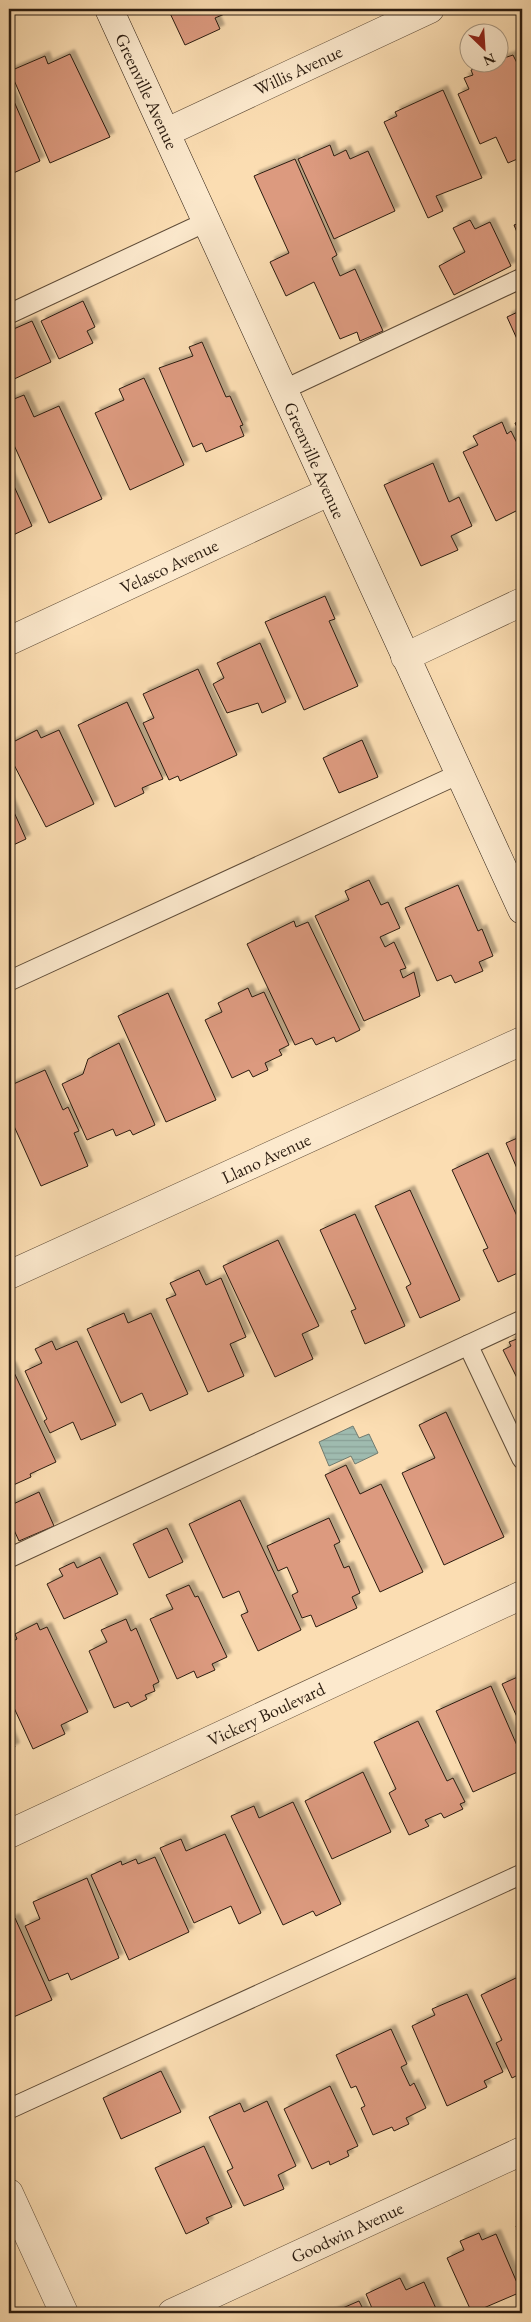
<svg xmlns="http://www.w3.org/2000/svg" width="531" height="2322" viewBox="0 0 531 2322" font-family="'EB Garamond',serif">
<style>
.water{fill:url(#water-rules);stroke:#717b6f}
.building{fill:#dc9a7f;stroke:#2b1c10;filter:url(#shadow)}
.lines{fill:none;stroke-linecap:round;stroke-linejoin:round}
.service-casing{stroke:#5f4c38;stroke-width:21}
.minor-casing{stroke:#5f4c38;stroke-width:29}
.tertiary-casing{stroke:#5f4c38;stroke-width:29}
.secondary-casing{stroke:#2b1c10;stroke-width:29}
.service{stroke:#fce9cd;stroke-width:19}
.minor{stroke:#fce9cd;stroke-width:28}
.tertiary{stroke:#fce9cd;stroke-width:28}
.secondary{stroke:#fce9cd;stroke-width:28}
.labels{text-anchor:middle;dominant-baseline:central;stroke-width:4.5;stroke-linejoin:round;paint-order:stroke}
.street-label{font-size:18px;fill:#2b1c10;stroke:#fce9cd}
</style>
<defs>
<pattern id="water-rules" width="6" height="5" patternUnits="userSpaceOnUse" patternTransform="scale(1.25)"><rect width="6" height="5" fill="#9fbbaf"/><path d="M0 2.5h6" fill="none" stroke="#89a096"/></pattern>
<filter id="shadow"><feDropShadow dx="4.5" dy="-4.5" stdDeviation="1" flood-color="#0004"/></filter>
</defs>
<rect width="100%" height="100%" fill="#fbddb2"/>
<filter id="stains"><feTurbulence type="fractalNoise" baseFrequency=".004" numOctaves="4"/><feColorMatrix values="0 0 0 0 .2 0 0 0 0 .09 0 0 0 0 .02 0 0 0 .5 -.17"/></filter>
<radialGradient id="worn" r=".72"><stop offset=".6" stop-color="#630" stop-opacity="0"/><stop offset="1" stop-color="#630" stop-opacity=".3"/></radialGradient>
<polygon class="water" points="353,1426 359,1438 369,1434 378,1453 355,1464 351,1456 329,1466 319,1442"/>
<g class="building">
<polygon points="168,9 233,9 234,10 215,18 220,29 185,45"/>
<polygon points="70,54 110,137 50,163 10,71 45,56 48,64"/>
<polygon points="513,55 517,63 522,62 522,157 508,163 496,137 480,144 458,94 469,89 464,78 473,75 471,70 498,62 498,60"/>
<polygon points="9,90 40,161 9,175"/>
<polygon points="443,90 482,178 436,196 443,211 428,218 384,122 397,116 395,112"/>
<polygon points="330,145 334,156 346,150 350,159 368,151 395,211 334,239 298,159"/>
<polygon points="295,159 337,255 332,258 340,276 355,269 383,331 360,341 357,332 340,339 314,282 286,296 270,262 289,253 254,176"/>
<polygon points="470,220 475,229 490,222 511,266 454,295 439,266 465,252 453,228"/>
<polygon points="522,222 522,244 514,225"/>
<polygon points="83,301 95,327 87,331 93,343 59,359 41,321"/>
<polygon points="522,310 522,350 507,317"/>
<polygon points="32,321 51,362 12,380 9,374 9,331"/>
<polygon points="202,342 226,397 230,396 243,425 240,426 244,436 206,452 202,443 193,447 159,368 193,356 189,347"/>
<polygon points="144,378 184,465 130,490 95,413 124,400 119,389"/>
<polygon points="24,395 34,417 59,406 102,499 49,523 9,434 9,401"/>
<polygon points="522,420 522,439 515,423"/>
<polygon points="502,422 507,434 511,431 522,453 522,508 496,521 463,452 478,445 473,436"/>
<polygon points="433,463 449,502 459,497 472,526 451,536 458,550 421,566 384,485"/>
<polygon points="9,475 32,526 9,537"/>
<polygon points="325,596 335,619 329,621 358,686 304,710 265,622"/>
<polygon points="260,643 286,702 262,713 258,703 227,713 213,684 224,678 217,663"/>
<polygon points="198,669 237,755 180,781 178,776 169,780 143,723 154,718 143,694"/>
<polygon points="127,702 163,779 142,788 144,793 115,807 78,725"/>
<polygon points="37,730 41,738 59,730 94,804 46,827 9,755 9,744"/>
<polygon points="362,740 378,777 339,793 323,758"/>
<polygon points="9,801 26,839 9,847"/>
<polygon points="369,880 381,905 388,902 400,928 380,937 385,947 394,942 406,968 400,970 403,978 414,972 420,996 364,1021 315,916 349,900 345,891"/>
<polygon points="458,885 478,931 482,929 493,956 479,962 483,971 455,983 451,975 437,981 405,908"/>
<polygon points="294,921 296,927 308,922 360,1030 336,1042 334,1037 316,1045 312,1038 295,1045 247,944"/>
<polygon points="248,988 252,997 264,992 289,1045 279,1050 282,1055 265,1063 268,1070 253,1077 249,1070 232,1078 205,1020 222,1012 218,1003"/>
<polygon points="168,993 216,1100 166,1122 118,1016"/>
<polygon points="119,1043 155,1125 133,1135 130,1130 116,1136 113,1129 87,1140 62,1084 83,1074 88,1059"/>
<polygon points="45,1070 63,1110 68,1107 79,1131 74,1133 88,1166 41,1186 9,1115 9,1086"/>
<polygon points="522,1136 522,1180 506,1143"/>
<polygon points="488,1153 522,1227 522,1271 498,1282 483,1250 488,1248 452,1170"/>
<polygon points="410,1190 460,1300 420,1318 406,1287 411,1284 375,1206"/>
<polygon points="355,1214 405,1326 365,1344 351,1311 356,1309 320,1230"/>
<polygon points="278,1240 319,1326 302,1334 313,1359 275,1377 223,1266"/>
<polygon points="199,1270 206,1285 221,1278 246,1337 230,1344 244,1376 208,1392 166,1299 176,1295 170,1283"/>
<polygon points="124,1313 128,1323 151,1313 188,1394 150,1411 142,1393 121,1403 87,1329"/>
<polygon points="522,1337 522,1383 520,1384 503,1350 511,1346 509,1342"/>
<polygon points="52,1341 56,1350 77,1341 116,1425 81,1440 73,1422 50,1433 44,1421 47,1419 25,1371 42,1363 35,1349"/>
<polygon points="11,1366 56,1462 30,1474 31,1477 9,1487 9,1367"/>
<polygon points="446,1412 504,1537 444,1565 402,1473 435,1458 419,1425"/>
<polygon points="346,1465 360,1494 381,1484 423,1572 380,1592 325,1475"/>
<polygon points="39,1492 54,1526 19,1541 9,1519 9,1506"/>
<polygon points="240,1500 301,1630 258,1651 241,1615 248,1612 239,1591 223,1598 189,1524"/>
<polygon points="329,1518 340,1542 334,1545 344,1568 349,1566 360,1593 352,1597 357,1608 316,1627 311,1615 302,1618 292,1595 298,1592 287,1567 278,1571 267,1546"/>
<polygon points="167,1528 183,1562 149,1578 133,1544"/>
<polygon points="100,1557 118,1594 64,1619 47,1584 63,1576 59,1569 74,1562 77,1568"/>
<polygon points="189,1585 195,1597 198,1596 227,1657 212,1664 215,1670 197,1678 194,1671 177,1679 150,1619 173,1609 166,1595"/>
<polygon points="126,1619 131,1631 136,1628 159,1682 153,1685 155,1691 145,1695 147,1699 131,1707 128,1702 114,1708 89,1651 107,1642 101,1630"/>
<polygon points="37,1623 40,1630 47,1627 88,1712 61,1725 65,1734 33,1749 9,1697 9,1643 17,1639 15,1634"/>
<polygon points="522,1675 522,1728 502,1684"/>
<polygon points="491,1686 522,1757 522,1770 473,1792 436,1711"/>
<polygon points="418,1721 447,1781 453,1778 465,1802 460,1804 463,1809 444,1818 441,1813 425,1820 429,1826 409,1835 389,1793 396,1789 374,1742"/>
<polygon points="9,1733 15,1747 9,1750"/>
<polygon points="363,1772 391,1832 332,1859 305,1801"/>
<polygon points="293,1802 341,1904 316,1916 313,1911 283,1925 231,1816 254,1806 259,1818"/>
<polygon points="225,1834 261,1913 239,1924 231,1906 194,1923 160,1848 181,1839 186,1851"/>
<polygon points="155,1857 189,1932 129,1960 91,1875 121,1861 122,1865 136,1859 138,1864"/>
<polygon points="87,1878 119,1958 71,1980 68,1973 49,1981 25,1926 40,1919 33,1902"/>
<polygon points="15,1918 52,2000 9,2019 9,1921"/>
<polygon points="518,1977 522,1986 522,2073 512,2078 496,2043 502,2040 481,1995"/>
<polygon points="467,1994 503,2072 484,2081 487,2087 447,2106 412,2026 435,2015 432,2009"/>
<polygon points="391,2029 407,2064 401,2067 410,2086 414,2083 426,2108 406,2118 409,2124 394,2131 392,2127 373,2135 361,2108 365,2106 356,2086 351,2088 336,2055"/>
<polygon points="161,2071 181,2112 121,2139 103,2098"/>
<polygon points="330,2086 358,2146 347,2151 349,2156 330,2165 329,2161 312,2169 284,2109"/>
<polygon points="267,2101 296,2166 278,2175 284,2189 244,2206 227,2171 233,2168 209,2117 240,2103 244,2112"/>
<polygon points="204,2146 232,2207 206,2218 209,2223 186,2234 155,2168"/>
<polygon points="522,2223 522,2241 516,2226"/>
<polygon points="479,2233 482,2240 496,2234 521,2292 472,2313 447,2258 464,2250 460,2241"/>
<polygon points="400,2278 406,2290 424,2282 438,2313 374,2313 366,2294"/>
<polygon points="359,2301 365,2313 331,2313"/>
</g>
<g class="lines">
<g class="service-casing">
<g id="service">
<polyline points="9,314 206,222"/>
<polyline points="283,390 522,278"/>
<polyline points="9,981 459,774"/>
<polyline points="468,1345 522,1459"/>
<polyline points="9,1558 522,1320"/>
<polyline points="9,2109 522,1874"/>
</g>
</g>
<g class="minor-casing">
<g id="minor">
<polyline points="167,132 430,9"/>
<polyline points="9,641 329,492"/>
<polyline points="405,657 522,602"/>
<polyline points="9,1275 522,1041"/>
<polyline points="9,1834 522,1595"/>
<polyline points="172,2313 522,2151"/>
</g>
</g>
<g class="tertiary-casing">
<polyline id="tertiary" points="9,2193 64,2313"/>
</g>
<g class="secondary-casing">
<polyline id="secondary" points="109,9 522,910"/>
</g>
<use href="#service" class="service"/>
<use href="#minor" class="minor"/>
<use href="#tertiary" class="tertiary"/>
<use href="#secondary" class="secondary"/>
</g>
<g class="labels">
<g class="street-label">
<text transform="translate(298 70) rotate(-25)">Willis Avenue</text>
<text transform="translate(147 91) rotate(65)">Greenville Avenue</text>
<text transform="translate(315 460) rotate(66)">Greenville Avenue</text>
<text transform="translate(169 566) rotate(-25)">Velasco Avenue</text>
<text transform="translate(266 1158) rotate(-25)">Llano Avenue</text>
<text transform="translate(266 1714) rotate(-25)">Vickery Boulevard</text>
<text transform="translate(347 2232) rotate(-25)">Goodwin Avenue</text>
</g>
</g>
<rect width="531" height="2322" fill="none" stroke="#fbddb2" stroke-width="30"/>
<rect x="10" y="10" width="511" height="2302" fill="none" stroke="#2b1c10" stroke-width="2.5"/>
<rect x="15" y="15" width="501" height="2292" fill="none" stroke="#2b1c10"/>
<g transform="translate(484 48) rotate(155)"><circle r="24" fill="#fce9cd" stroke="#a89781"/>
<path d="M0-4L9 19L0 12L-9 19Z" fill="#8f2418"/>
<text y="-8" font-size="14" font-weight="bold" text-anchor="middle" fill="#2b1c10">N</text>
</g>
<rect width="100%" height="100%" filter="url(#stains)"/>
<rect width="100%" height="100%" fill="url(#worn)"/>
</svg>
